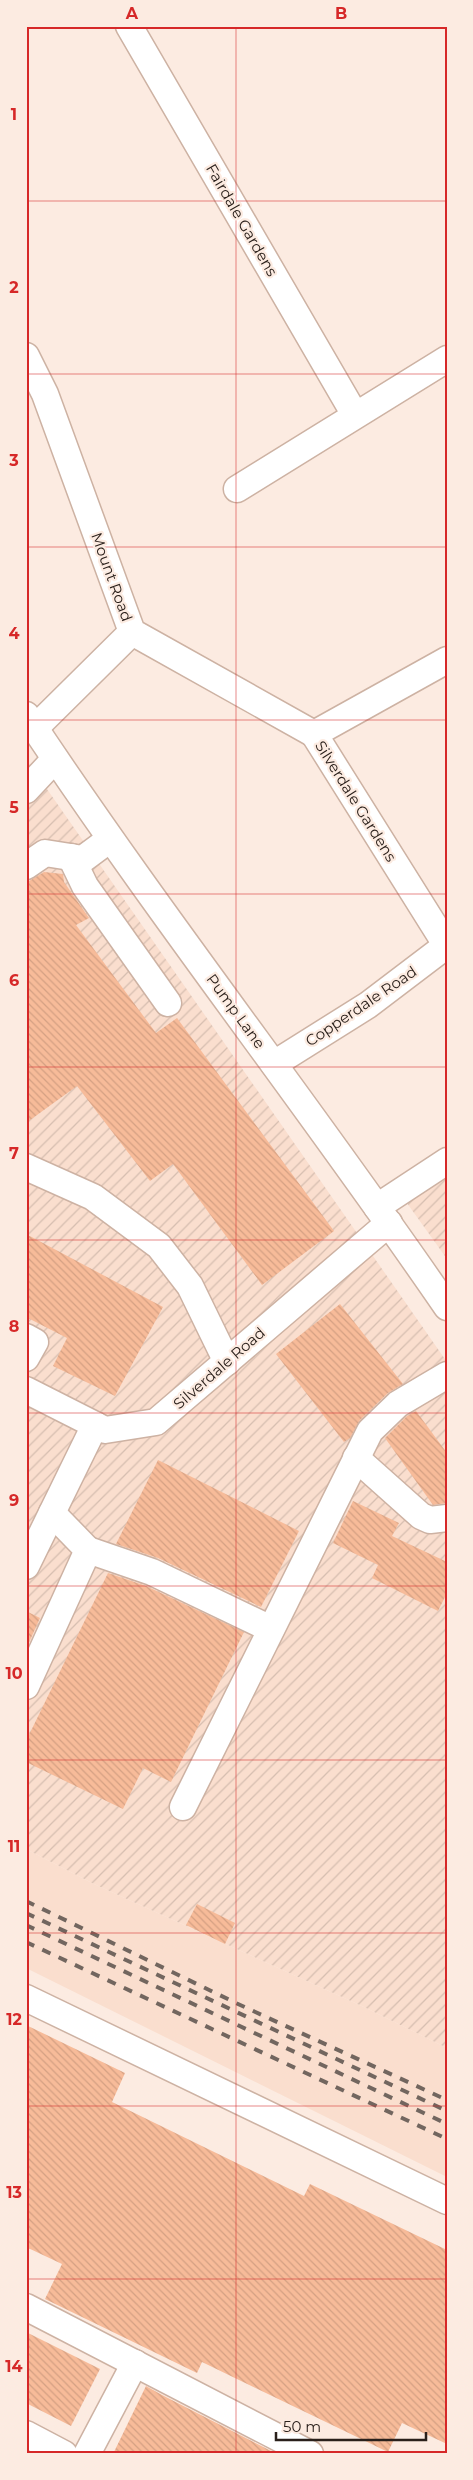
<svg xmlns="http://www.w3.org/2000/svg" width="473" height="2480" viewBox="0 0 473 2480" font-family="Montserrat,sans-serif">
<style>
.built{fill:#fadece}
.industrial{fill:url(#industrial-furrows)}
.building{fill:url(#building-back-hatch)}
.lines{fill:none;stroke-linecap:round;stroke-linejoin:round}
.minor-casing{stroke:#cdb2a3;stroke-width:29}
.minor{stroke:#fff;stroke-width:26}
.rail{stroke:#72665f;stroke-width:4;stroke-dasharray:9 9;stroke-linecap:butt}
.grid{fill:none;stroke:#d62828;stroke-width:1;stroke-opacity:0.55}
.labels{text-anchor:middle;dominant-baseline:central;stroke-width:4.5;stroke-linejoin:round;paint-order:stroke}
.street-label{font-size:15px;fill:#2a201b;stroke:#fcebe1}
.neatline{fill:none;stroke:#d62828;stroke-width:2}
.grid-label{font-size:16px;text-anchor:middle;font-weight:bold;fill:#d62828}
</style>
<defs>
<pattern id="industrial-furrows" width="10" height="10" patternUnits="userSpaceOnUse" patternTransform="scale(1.25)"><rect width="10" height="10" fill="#fadece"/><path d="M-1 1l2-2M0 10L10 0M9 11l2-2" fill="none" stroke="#d6beb0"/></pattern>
<pattern id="building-back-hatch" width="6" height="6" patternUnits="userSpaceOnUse" patternTransform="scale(1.25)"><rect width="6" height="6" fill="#f7bb99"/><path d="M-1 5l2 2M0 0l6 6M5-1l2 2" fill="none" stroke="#d4a083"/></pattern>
</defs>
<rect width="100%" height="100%" fill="#fcebe1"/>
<polygon class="built" points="26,1849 94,1884 364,2007 447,2048 447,2177 26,1968"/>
<g class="industrial">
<polygon points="26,759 447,1362 447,2048 364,2007 94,1884 26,1849"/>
<polygon points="447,1152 447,1259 394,1185"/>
</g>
<g class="building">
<polygon points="44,872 63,874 64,882 89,918 76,925 156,1033 177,1018 334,1231 262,1285 173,1164 150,1181 77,1086 26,1123 26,883"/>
<polygon points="26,1234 163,1307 115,1396 53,1366 67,1338 26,1317"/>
<polygon points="340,1304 403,1384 388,1393 360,1420 350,1438 344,1442 276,1354"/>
<polygon points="416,1411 447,1453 447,1503 433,1505 385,1438 407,1416"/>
<polygon points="158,1460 299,1531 261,1607 158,1558 116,1544"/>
<polygon points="353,1501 399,1523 392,1536 447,1562 447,1593 438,1611 372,1578 378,1565 333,1543"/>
<polygon points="108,1573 146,1586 244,1632 171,1782 143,1768 123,1809 26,1762 26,1741"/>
<polygon points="26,1611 40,1618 26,1649"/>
<polygon points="197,1904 235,1923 225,1944 186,1925"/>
<polygon points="26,2025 125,2073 112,2102 304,2196 310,2184 447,2250 447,2444 402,2423 388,2452 202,2362 197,2373 45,2299 62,2264 26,2247"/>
<polygon points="26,2332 100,2369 71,2426 26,2403"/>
<polygon points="146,2386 162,2395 277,2454 113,2454"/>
</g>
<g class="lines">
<g class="minor-casing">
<g id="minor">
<polyline points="129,26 355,415"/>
<polyline points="26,356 45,394 132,632 314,734"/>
<polyline points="237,489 447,359"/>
<polyline points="447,660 314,734 447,946"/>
<path d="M26 715C160 917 310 1107 447 1307"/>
<polyline points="35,728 132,632"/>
<polyline points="26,790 55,759"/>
<polyline points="71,857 85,886 168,1003"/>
<polyline points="26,866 45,853 83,859 110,839"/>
<polyline points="274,1064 368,1005 447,945"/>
<polyline points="26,1167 93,1197 159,1246 190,1286 227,1362"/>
<polyline points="377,1207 447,1161"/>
<polyline points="26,1337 35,1342 26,1358"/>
<polyline points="26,1390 105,1430 156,1422 389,1223"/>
<polyline points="356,1458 421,1516 430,1520 447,1518"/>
<polyline points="88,1550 152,1572 271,1629"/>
<polyline points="26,1566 95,1425"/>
<polyline points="26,1686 88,1550 52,1513"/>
<polyline points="183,1807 370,1431 398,1404 447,1375"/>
<polyline points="26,1998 447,2201"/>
<polyline points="26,2307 310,2454"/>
<polyline points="26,2434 64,2454"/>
<polyline points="87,2454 135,2363"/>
</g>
</g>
<use href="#minor" class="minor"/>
<g class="rail">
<polyline points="26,1901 238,2004 447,2100"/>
<polyline points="26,1913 447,2111"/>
<polyline points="26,1925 447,2124"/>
<polyline points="26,1942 447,2139"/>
</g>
</g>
<path class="grid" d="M236 26V2454M26 201H447M26 374H447M26 547H447M26 720H447M26 894H447M26 1067H447M26 1240H447M26 1413H447M26 1586H447M26 1760H447M26 1933H447M26 2106H447M26 2279H447"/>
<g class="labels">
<g class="street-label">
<text transform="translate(242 220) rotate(60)">Fairdale Gardens</text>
<text transform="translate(112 577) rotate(70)">Mount Road</text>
<text transform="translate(356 801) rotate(58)">Silverdale Gardens</text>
<text transform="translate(361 1006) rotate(-34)">Copperdale Road</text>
<text transform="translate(236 1011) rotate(54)">Pump Lane</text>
<text transform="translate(219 1368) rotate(-41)">Silverdale Road</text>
</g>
</g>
<rect width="473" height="2480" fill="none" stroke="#fcebe1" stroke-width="55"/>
<path d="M276 2432v8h150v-8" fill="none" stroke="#2a201b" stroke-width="2.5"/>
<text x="283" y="2432" font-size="15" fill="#2a201b" stroke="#fcebe1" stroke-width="4" paint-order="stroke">50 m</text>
<rect x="28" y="28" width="418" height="2424" class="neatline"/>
<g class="grid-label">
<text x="132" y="19">A</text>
<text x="341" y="19">B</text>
<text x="14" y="120">1</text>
<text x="14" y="293">2</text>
<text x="14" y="466">3</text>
<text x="14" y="639">4</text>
<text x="14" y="813">5</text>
<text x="14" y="986">6</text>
<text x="14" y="1159">7</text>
<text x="14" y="1332">8</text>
<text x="14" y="1506">9</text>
<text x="14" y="1679">10</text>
<text x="14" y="1852">11</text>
<text x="14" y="2025">12</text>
<text x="14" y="2198">13</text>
<text x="14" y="2372">14</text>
</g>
</svg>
